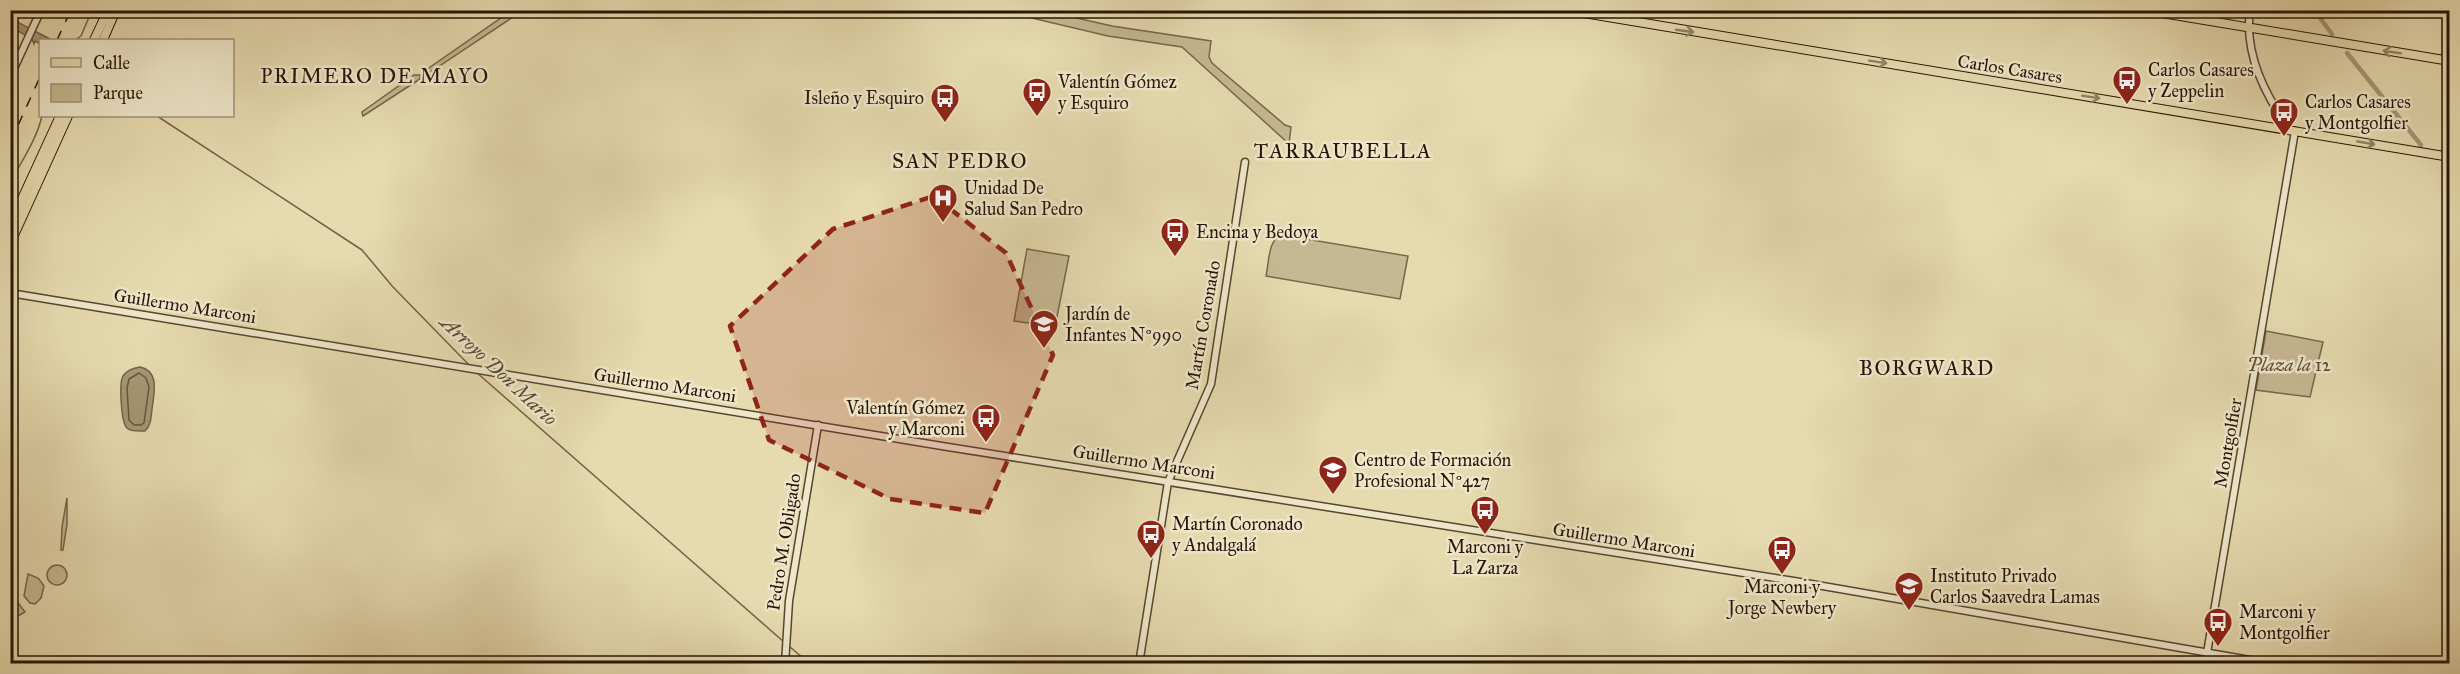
<svg xmlns="http://www.w3.org/2000/svg" width="2460" height="674" viewBox="0 0 2460 674" font-family="'IM FELL Great Primer',serif">
<style>
.green{fill:#c6b892;stroke:#76664a;stroke-width:1.5}
.water{fill:#a59775;stroke:#736347;stroke-width:1.5}
.lines{fill:none;stroke-linecap:round;stroke-linejoin:round}
.shore{stroke:#66563c;stroke-width:1.5}
.stream{stroke:#736347;stroke-width:1.5}
.canal{stroke:#a59775;stroke-width:4.5}
.tertiary-casing{stroke:#57462e;stroke-width:9}
.primary-casing{stroke:#271403;stroke-width:10}
.tertiary{stroke:#efe7cb;stroke-width:6}
.primary{stroke:#e6daaf;stroke-width:8}
.rail{stroke:#271403;stroke-width:1.5;stroke-dasharray:10 10;stroke-linecap:butt}
.oneway{stroke:#908162}
.marked{fill:#8f2418;fill-opacity:0.2;stroke:#8f2418;stroke-width:4.5;stroke-dasharray:12 8;stroke-linejoin:round}
.labels{text-anchor:middle;dominant-baseline:central;stroke-width:5;stroke-linejoin:round;paint-order:stroke}
.street-label{font-size:18px;fill:#271403;stroke:#efe7cb}
.poi-label{font-size:18px;fill:#271403;stroke:#efe7cb;text-anchor:start}
.park-label{font-size:18px;font-style:italic;fill:#5f4d35;stroke:#efe7cb}
.water-label{font-size:20px;font-style:italic;fill:#594831;stroke:#efe7cb}
.quarter-label{font-size:21px;letter-spacing:1.5px;fill:#271403;stroke:#efe7cb}
</style>
<rect width="100%" height="100%" fill="#e6daaf"/>
<filter id="stains"><feTurbulence type="fractalNoise" baseFrequency=".00333" numOctaves="4"/><feColorMatrix values="0 0 0 0 .2 0 0 0 0 .09 0 0 0 0 .02 0 0 0 .5 -.17"/></filter>
<radialGradient id="worn" r=".72"><stop offset=".6" stop-color="#630" stop-opacity="0"/><stop offset="1" stop-color="#630" stop-opacity=".3"/></radialGradient>
<g class="green">
<polygon points="511,11 522,11 429,73 425,72 426,70"/>
<polygon points="1002,11 1046,11 1112,26 1211,41 1209,57 1212,63 1285,125 1291,127 1289,144 1182,47 1108,36"/>
<polygon points="414,75 420,75 420,79 363,116 362,112"/>
<path d="M1282 235 1408 256 1400 299 1266 276C1269 263 1268 238 1282 235Z"/>
<polygon points="1027,249 1069,256 1055,327 1014,321"/>
<polygon points="2266,331 2323,342 2310,397 2256,390"/>
<polygon points="67,498 67,524 63,550 61,550 62,527"/>
<circle cx="57" cy="575" r="10"/>
<polygon points="28,574 38,578 44,586 41,598 35,604 30,603 24,596"/>
<polygon points="15,599 25,612 15,618 11,616"/>
</g>
<g class="water">
<polygon points="10,13 19,23 52,40 40,40 40,44 35,41 34,44 32,39 11,27"/>
<path d="M140 367C160 371 154 393 152 409 151 417 151 426 145 431 139 431 131 432 127 428 121 422 119 383 123 376 127 370 133 368 140 367Z"/>
</g>
<g class="lines">
<polygon class="shore" points="139,373 146,378 149,387 144,423 141,425 134,425 129,420 127,388 129,379"/>
<g class="stream">
<polyline points="75,40 81,36 92,10"/>
<polyline points="157,116 362,250 393,287 471,367"/>
<path d="M10 183C22 160 36 141 42 116"/>
<polyline points="476,372 784,642"/>
<polyline points="790,647 810,664"/>
</g>
<g class="canal">
<polyline points="2314,10 2332,34"/>
<polyline points="2347,53 2421,145"/>
</g>
<g class="tertiary-casing">
<g id="tertiary">
<path d="M2250 10C2244 54 2265 95 2290 130"/>
<polyline points="10,77 41,10"/>
<polyline points="10,293 948,447 1794,581 2273,664"/>
<polyline points="2207,653 2295,131"/>
<polyline points="785,664 789,601 818,425"/>
<polyline points="1139,664 1168,482 1211,384 1245,162"/>
</g>
</g>
<g class="primary-casing">
<g id="primary">
<polyline points="1566,10 2450,157"/>
<polyline points="2144,10 2450,61"/>
<polyline points="94,40 108,10"/>
<polyline points="103,40 116,10"/>
<polyline points="10,225 60,116"/>
<polyline points="10,244 68,116"/>
</g>
</g>
<use href="#tertiary" class="tertiary"/>
<use href="#primary" class="primary"/>
<g class="rail">
<polyline points="57,40 71,10"/>
<polyline points="10,143 40,77"/>
</g>
</g>
<defs><path id="oneway-shaft" d="M-6 0H5M1.5-3L5.5 0L1.5 3" fill="none" stroke-width="1.6" stroke-linecap="round" stroke-linejoin="round" transform="scale(1.5)"/></defs>
<g class="oneway">
<use href="#oneway-shaft" transform="translate(1685 31) rotate(8)"/>
<use href="#oneway-shaft" transform="translate(2392 52) rotate(-171)"/>
<use href="#oneway-shaft" transform="translate(1878 62) rotate(9)"/>
<use href="#oneway-shaft" transform="translate(2091 97) rotate(9)"/>
<use href="#oneway-shaft" transform="translate(2366 143) rotate(10)"/>
</g>
<path class="marked" d="M934 196 1006 253 1053 355 985 513 890 499 769 440 730 326 833 229Z"/>
<defs>
<g id="bus-pin" transform="scale(1.5)"><path d="M0 17L-7.5 6A9.5 9.5 0 1 1 7.5 6Z" fill="#8f2418" stroke="#efe7cb"/><path d="M-5-6H5V4H4V6H2V4H-2V6H-4V4H-5ZM-3.5-4V0h7V-4ZM-3.5 1.2v1.5H-2V1.2ZM2 1.2v1.5H3.5V1.2Z" fill="#fff"/></g>
<g id="hospital-pin" transform="scale(1.5)"><path d="M0 17L-7.5 6A9.5 9.5 0 1 1 7.5 6Z" fill="#8f2418" stroke="#efe7cb"/><path d="M-5-5h3v3.5h4V-5h3V5h-3V1.5h-4V5h-3Z" fill="#fff"/></g>
<g id="school-pin" transform="scale(1.5)"><path d="M0 17L-7.5 6A9.5 9.5 0 1 1 7.5 6Z" fill="#8f2418" stroke="#efe7cb"/><path d="M0-5L7-2L0 1L-7-2ZM-4 1L0 2.5L4 1V4Q0 6-4 4Z" fill="#fff"/></g>
</defs>
<g fill-rule="evenodd">
<use href="#bus-pin" x="2127" y="80"/>
<use href="#bus-pin" x="1037" y="92"/>
<use href="#bus-pin" x="945" y="98"/>
<use href="#bus-pin" x="2284" y="112"/>
<use href="#hospital-pin" x="943" y="198"/>
<use href="#bus-pin" x="1175" y="232"/>
<use href="#school-pin" x="1044" y="324"/>
<use href="#bus-pin" x="986" y="418"/>
<use href="#school-pin" x="1333" y="470"/>
<use href="#bus-pin" x="1485" y="510"/>
<use href="#bus-pin" x="1151" y="534"/>
<use href="#bus-pin" x="1782" y="550"/>
<use href="#school-pin" x="1909" y="586"/>
<use href="#bus-pin" x="2218" y="622"/>
</g>
<g class="labels">
<g class="street-label">
<text transform="translate(2010 69) rotate(9)">Carlos Casares</text>
<text transform="translate(185 306) rotate(9)">Guillermo Marconi</text>
<text transform="translate(1203 325) rotate(-80)">Martín Coronado</text>
<text transform="translate(665 385) rotate(9)">Guillermo Marconi</text>
<text transform="translate(2228 443) rotate(-80)">Montgolfier</text>
<text transform="translate(1144 462) rotate(9)">Guillermo Marconi</text>
<text transform="translate(1624 540) rotate(9)">Guillermo Marconi</text>
<text transform="translate(784 542) rotate(-81)">Pedro M. Obligado</text>
</g>
<g class="poi-label">
<text x="2148" y="70">Carlos Casares<tspan x="2148" dy="21">y Zeppelin</tspan></text>
<text x="1058" y="82">Valentín Gómez<tspan x="1058" dy="21">y Esquiro</tspan></text>
<text x="924" y="98" text-anchor="end">Isleño y Esquiro</text>
<text x="2305" y="102">Carlos Casares<tspan x="2305" dy="21">y Montgolfier</tspan></text>
<text x="964" y="188">Unidad De<tspan x="964" dy="21">Salud San Pedro</tspan></text>
<text x="1196" y="232">Encina y Bedoya</text>
<text x="1065" y="314">Jardín de<tspan x="1065" dy="21">Infantes Nº990</tspan></text>
<text x="965" y="408" text-anchor="end">Valentín Gómez<tspan x="965" dy="21">y Marconi</tspan></text>
<text x="1354" y="460">Centro de Formación<tspan x="1354" dy="21">Profesional Nº427</tspan></text>
<text x="1172" y="524">Martín Coronado<tspan x="1172" dy="21">y Andalgalá</tspan></text>
<text x="1485" y="547" text-anchor="middle">Marconi y<tspan x="1485" dy="21">La Zarza</tspan></text>
<text x="1930" y="576">Instituto Privado<tspan x="1930" dy="21">Carlos Saavedra Lamas</tspan></text>
<text x="1782" y="587" text-anchor="middle">Marconi y<tspan x="1782" dy="21">Jorge Newbery</tspan></text>
<text x="2239" y="612">Marconi y<tspan x="2239" dy="21">Montgolfier</tspan></text>
</g>
<g class="park-label">
<text x="2289" y="365">Plaza la 12</text>
</g>
<g class="water-label">
<text transform="translate(499 370) rotate(43)">Arroyo Don Mario</text>
</g>
<g class="quarter-label">
<text x="375" y="76">PRIMERO DE MAYO</text>
<text x="1343" y="151">TARRAUBELLA</text>
<text x="960" y="161">SAN PEDRO</text>
<text x="1927" y="368">BORGWARD</text>
</g>
</g>
<rect width="2460" height="674" fill="none" stroke="#e6daaf" stroke-width="36"/>
<rect x="12" y="12" width="2436" height="650" fill="none" stroke="#271403" stroke-width="3"/>
<rect x="18" y="18" width="2424" height="638" fill="none" stroke="#271403" stroke-width="1.5"/>
<rect x="39" y="39" width="195" height="78" fill="#efe7cb" stroke="#9f937b" stroke-width="1.5"/>
<rect x="51" y="58" width="30" height="9" fill="#e6daaf" stroke="#9f937b" stroke-width="1.5"/>
<text x="93" y="69" font-size="18" fill="#271403">Calle</text>
<rect x="51" y="84" width="30" height="18" fill="#c6b892" stroke="#9f937b" stroke-width="1.5"/>
<text x="93" y="99" font-size="18" fill="#271403">Parque</text>
<rect width="100%" height="100%" filter="url(#stains)"/>
<rect width="100%" height="100%" fill="url(#worn)"/>
</svg>
